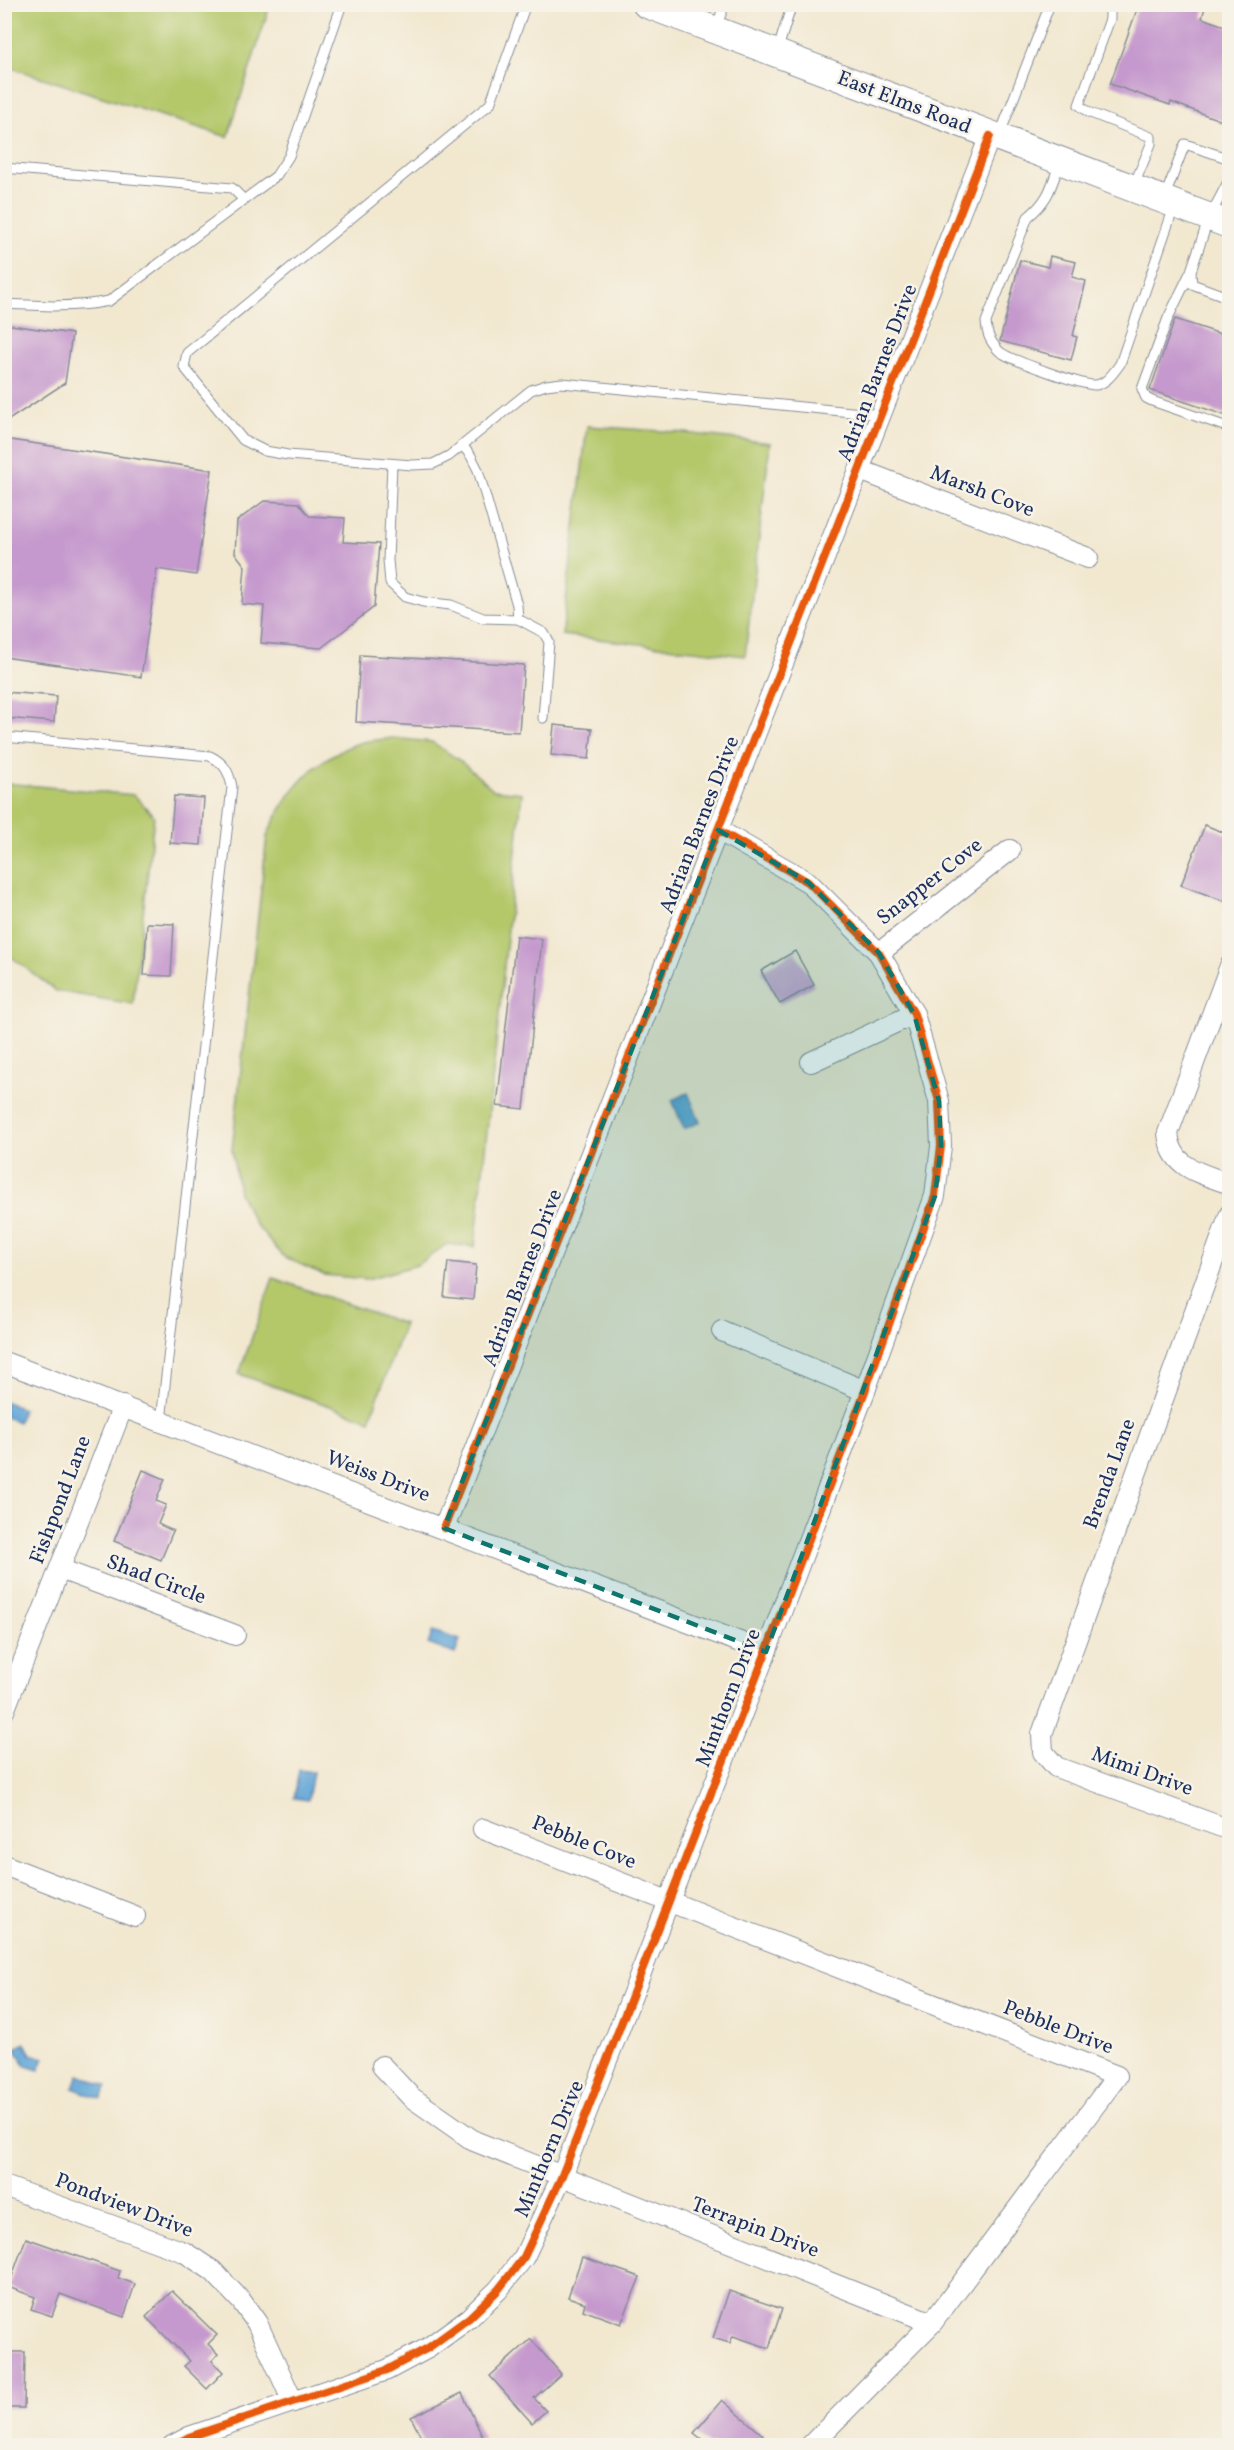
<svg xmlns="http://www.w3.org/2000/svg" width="1234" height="2450" viewBox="0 0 1234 2450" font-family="Vollkorn,serif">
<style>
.green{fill:#b4c86b;stroke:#687c64;stroke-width:1.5}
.water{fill:#62a6d7;stroke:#3e6a9a;stroke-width:1.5}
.building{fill:#c599cd}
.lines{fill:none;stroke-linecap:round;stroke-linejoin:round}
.lane-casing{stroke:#868c97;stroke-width:11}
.street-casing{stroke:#868c97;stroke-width:22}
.secondary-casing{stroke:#868c97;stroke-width:29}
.lane{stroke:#fff;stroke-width:9}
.street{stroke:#fff;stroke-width:20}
.secondary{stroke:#fff;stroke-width:27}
.cycleway-casing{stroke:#f7f3e8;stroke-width:11}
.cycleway{stroke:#e8590c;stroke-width:8}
.marked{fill:#0f766e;fill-opacity:0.2;stroke:#0f766e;stroke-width:4.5;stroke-dasharray:12 8;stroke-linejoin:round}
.labels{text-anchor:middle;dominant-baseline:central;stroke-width:5;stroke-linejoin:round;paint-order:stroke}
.street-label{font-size:21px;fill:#1b2f5e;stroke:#f7f3e8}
</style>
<rect width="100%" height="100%" fill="#f7f3e8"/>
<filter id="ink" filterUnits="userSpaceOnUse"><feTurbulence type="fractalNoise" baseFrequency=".0167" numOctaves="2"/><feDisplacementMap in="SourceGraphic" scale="12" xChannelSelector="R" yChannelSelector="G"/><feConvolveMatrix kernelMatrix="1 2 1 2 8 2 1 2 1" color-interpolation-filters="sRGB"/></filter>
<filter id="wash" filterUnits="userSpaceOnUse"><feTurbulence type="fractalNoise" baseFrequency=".008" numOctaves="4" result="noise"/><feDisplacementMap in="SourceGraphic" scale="24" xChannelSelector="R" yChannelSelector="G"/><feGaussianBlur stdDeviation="1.35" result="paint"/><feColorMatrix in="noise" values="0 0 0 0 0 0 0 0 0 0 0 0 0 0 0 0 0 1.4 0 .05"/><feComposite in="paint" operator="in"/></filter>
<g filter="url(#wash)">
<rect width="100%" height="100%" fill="#f2e8d0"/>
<g class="green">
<polygon points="5,4 270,4 270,5 228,137 5,66"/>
<polygon points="587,426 676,432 770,443 745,656 562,635"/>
<path d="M393 738 432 742 459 760 494 790 522 793 475 1247 447 1244 417 1265 367 1279 324 1275 284 1257 255 1224 239 1193 232 1150 267 836C286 793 310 761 356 744 367 740 381 740 393 738Z"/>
<polygon points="4,783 134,795 154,816 133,1004 56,991 5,952"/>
<polygon points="273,1278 404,1324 370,1420 239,1374"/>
</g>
<g class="water">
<polygon points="688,1093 700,1122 684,1129 672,1100"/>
<polygon points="4,1401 23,1409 18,1422 5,1417"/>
<polygon points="433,1631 460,1640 455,1654 428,1644"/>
<polygon points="299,1770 313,1772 308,1800 294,1798"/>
<polygon points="25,2043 31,2054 44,2058 39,2070 26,2066 15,2049"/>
<polygon points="79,2075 107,2086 101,2099 73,2088"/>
</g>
<g id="blocks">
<g class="building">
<polygon points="1139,4 1206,4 1202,18 1230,28 1230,124 1171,102 1170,105 1110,84"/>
<polygon points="1050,256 1076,262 1072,277 1086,281 1073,336 1077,337 1071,360 1000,341 1020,260 1048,267"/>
<polygon points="1175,319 1230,337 1230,417 1150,390"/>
<polygon points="4,324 72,334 65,383 4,423"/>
<polygon points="4,439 212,470 196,575 157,569 141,677 4,657"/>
<polygon points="264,501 299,503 309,516 345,518 343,542 379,544 374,607 321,648 261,643 264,606 242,604 245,566 235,553 237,521"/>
<polygon points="360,655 524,665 519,732 356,722"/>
<polygon points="4,692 56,696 54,722 4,718"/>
<polygon points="554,725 592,729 589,759 551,755"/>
<polygon points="174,796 204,798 201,845 170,843"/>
<polygon points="1205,825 1230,835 1230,888 1224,901 1181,885"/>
<polygon points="147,923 174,924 171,976 144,975"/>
<polygon points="516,936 542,939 524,1109 497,1106"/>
<polygon points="795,951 814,985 780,1004 761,971"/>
<polygon points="448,1262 476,1265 473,1300 444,1297"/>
<polygon points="143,1470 165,1479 156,1501 166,1505 158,1524 173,1531 161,1560 114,1541"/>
<polygon points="26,2238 120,2271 118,2278 135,2284 124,2317 60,2294 52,2316 31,2309 35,2297 8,2287"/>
<polygon points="582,2257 640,2277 621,2324 583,2310 585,2303 568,2297"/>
<polygon points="172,2291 217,2335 208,2344 218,2354 212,2361 223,2372 207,2389 184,2366 190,2361 146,2317"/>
<polygon points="729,2291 782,2309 769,2348 733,2336 730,2343 713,2338"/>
<polygon points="531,2339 561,2374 534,2398 546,2411 532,2423 490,2376"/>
<polygon points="4,2352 25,2352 24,2408 4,2408"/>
<polygon points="462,2393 483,2438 467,2445 425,2445 411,2417"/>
<polygon points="722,2400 763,2435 754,2445 709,2445 694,2433"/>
</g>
</g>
</g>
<g filter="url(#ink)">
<use href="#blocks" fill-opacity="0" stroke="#868c97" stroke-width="1.5"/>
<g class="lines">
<g class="lane-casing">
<g id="lane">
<polyline points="526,4 490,104 187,353 184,367 243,440 265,451 288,455 412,465 433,464 449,456 531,390 546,385 562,383 881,415"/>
<polyline points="1110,4 1110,19 1079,105 1088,112 1151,137 1151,144 1134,185"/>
<polyline points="716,27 725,4"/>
<polyline points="777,52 792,4"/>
<polyline points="1000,134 1050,4"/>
<path d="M1060 162C1051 187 1049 200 1028 217L986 322C987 335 990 341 999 351 1008 359 1083 386 1096 385 1107 383 1114 372 1120 364L1174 207"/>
<polyline points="4,168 232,188 244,200"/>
<polyline points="1230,178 1209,218 1191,271 1168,318 1142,389 1146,398 1152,401 1230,428"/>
<polyline points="1164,199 1185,144 1230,159"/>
<polyline points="1191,273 1192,284 1230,298"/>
<path d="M4 304C40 306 74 308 109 301L276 176 289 156 342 4"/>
<polyline points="392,464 388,560 390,583 405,597 423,602 451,605 483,618 518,619 517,605 478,470 471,456 462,445"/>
<polyline points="518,619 544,633 549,642 543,718"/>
<path d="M4 737 210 756C224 763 229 771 232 787L161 1421"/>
</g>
</g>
<g class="street-casing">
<g id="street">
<polyline points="860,470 1088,558"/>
<polyline points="879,953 1010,850"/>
<path d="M1230 966 1168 1133C1171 1169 1201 1173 1230 1184"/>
<polyline points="811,1062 914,1014"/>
<polyline points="1230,1214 1042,1734 1043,1752 1056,1767 1230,1830"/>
<polyline points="722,1331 865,1391"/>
<polyline points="4,1362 766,1652"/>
<polyline points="444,1528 990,136"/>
<polyline points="60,1569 235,1635"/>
<polyline points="4,1711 123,1406"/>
<polyline points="483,1829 1117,2076 932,2323 810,2446"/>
<polyline points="4,1865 135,1916"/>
<polyline points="382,2066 411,2097 474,2141 932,2323"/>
<polyline points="4,2186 184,2252 213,2271 242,2302 257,2323 293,2402"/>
<polyline points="172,2446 189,2437 387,2370 428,2348 469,2318 498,2290 524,2257 561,2178 766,1652 865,1391 935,1196 941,1146 939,1101 914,1014 879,953 808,882 718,830"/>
</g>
</g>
<g class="secondary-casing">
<polyline id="secondary" points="646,4 1230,225"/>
</g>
<use href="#lane" class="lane"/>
<use href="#street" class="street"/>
<use href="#secondary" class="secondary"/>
<g class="cycleway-casing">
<g id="cycleway">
<polyline points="444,1528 990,136"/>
<polyline points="172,2446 189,2437 387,2370 428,2348 469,2318 498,2290 524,2257 561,2178 766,1652 865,1391 935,1196 941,1146 939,1101 914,1014 879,953 808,882 718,830"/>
</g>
</g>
<use href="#cycleway" class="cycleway"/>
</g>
</g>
<path class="marked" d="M718 830 808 882 879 953 914 1014 939 1101 941 1146 935 1196 766 1652 444 1528Z"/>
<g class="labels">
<g class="street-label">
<text transform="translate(904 103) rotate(21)">East Elms Road</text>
<text transform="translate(878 373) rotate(-69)">Adrian Barnes Drive</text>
<text transform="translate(982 492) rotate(21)">Marsh Cove</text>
<text transform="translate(700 825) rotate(-69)">Adrian Barnes Drive</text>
<text transform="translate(930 882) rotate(-38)">Snapper Cove</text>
<text transform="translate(523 1278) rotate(-69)">Adrian Barnes Drive</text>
<text transform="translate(1110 1474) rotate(-70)">Brenda Lane</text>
<text transform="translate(378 1477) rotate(21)">Weiss Drive</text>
<text transform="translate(61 1500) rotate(-69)">Fishpond Lane</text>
<text transform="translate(156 1580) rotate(21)">Shad Circle</text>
<text transform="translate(729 1698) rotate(-69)">Minthorn Drive</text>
<text transform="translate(1142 1772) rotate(20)">Mimi Drive</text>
<text transform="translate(584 1843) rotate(22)">Pebble Cove</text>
<text transform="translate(1058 2028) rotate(21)">Pebble Drive</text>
<text transform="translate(550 2149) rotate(-67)">Minthorn Drive</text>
<text transform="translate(124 2206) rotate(21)">Pondview Drive</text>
<text transform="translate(755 2228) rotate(21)">Terrapin Drive</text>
</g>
</g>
<rect width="1234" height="2450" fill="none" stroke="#f7f3e8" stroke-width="24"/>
</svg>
